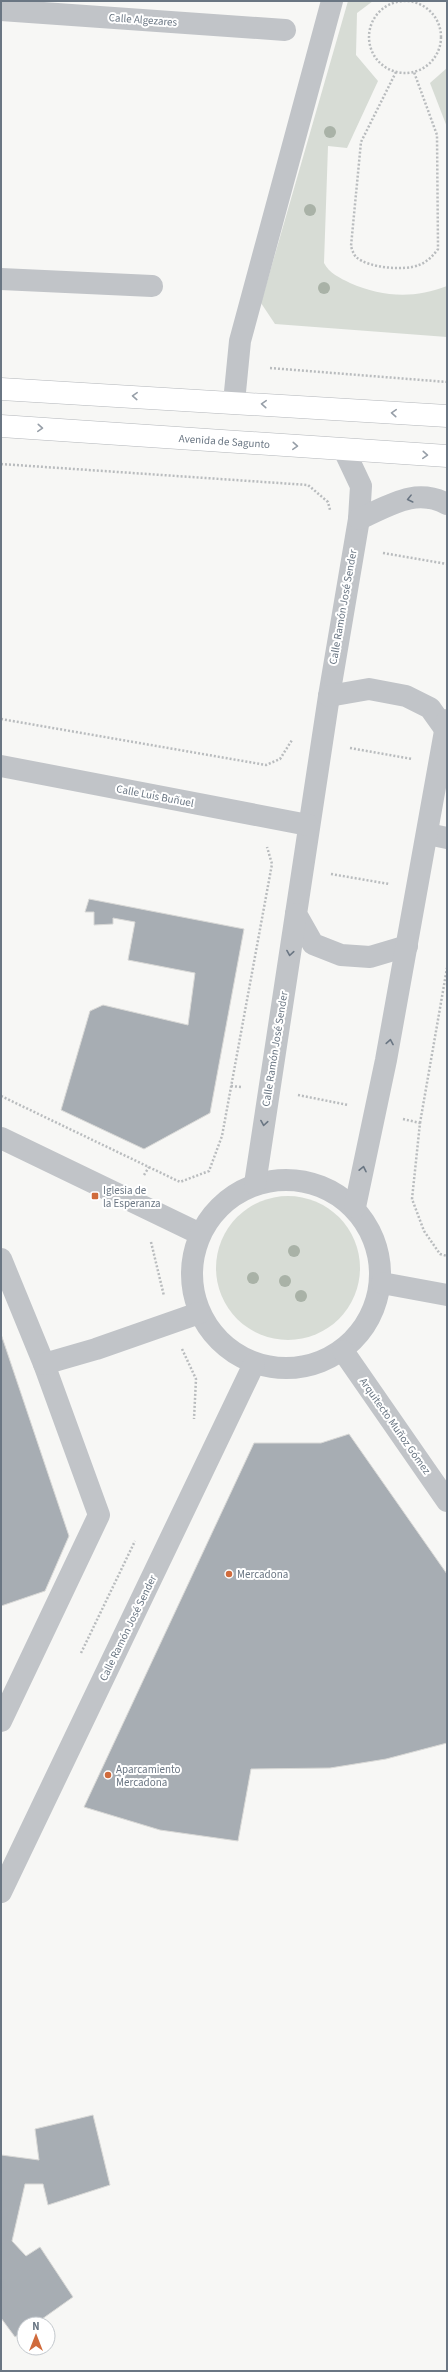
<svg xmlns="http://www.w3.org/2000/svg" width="448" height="2372" viewBox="0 0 448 2372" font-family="'Source Sans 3',sans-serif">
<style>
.green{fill:#d7dcd5}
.building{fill:#a7adb3;stroke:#d9d9d7}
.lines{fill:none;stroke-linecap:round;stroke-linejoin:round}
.major-casing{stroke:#b3b6ba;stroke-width:23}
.path{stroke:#b9bcbe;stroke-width:2.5;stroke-dasharray:2 2;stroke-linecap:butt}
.minor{stroke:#c1c4c8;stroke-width:22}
.major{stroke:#fff;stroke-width:22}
.tree{fill:#a9b2a7}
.oneway{stroke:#979fa8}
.oneway2{stroke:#6a7683}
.poi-dot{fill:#d06b3c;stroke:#fff;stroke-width:1.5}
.labels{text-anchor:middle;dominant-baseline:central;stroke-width:4;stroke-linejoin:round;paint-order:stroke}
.street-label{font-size:11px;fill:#6a7683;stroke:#fff}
.poi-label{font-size:11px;fill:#6a7683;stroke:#fff;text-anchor:start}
</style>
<rect width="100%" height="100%" fill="#f7f7f5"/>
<g class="green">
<path d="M348 1H373L357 13 356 55 378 81 347 148 328 146 324 263C329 273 340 278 350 283 382 297 414 299 447 286V337L275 324 261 303Z"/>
<polygon points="447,68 447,127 430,83"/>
<circle cx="288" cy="1268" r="72"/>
</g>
<g class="building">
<polygon points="89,899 244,929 210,1113 144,1149 61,1110 90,1011 103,1005 188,1025 195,973 128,960 135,922 113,918 113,924 94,925 94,912 85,912"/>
<polygon points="1,1334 69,1536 45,1591 1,1606"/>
<polygon points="349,1434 447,1574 447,1743 386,1759 330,1768 251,1769 238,1841 160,1830 84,1807 254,1443 321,1443"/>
<polygon points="93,2115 110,2185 48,2205 43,2184 25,2184 12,2241 26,2256 40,2247 73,2297 35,2324 24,2324 24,2331 15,2337 1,2318 1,2155 39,2160 35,2129"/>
</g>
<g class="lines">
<g class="major-casing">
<g id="major">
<polyline points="1,389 447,416"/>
<path id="s1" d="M1 426 447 456"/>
</g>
</g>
<g class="path">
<circle cx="405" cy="37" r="36"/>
<path d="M396 72 361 142 351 246C352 250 354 255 356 257 368 268 405 271 419 265 427 262 433 256 438 249L437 135 414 72"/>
<polyline points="270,368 447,382"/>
<polyline points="1,464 308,485 328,502 330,510"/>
<polyline points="383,553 447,564"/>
<polyline points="1,719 266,765 280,759 292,740"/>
<polyline points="350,748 412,759"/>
<polyline points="331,874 389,884"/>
<polyline points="231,1086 241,1087"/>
<polyline points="298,1095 348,1105"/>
<polyline points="1,1096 180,1182 209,1171 222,1136 272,864 267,847"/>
<polyline points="403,1119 420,1123 412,1199 424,1231 440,1254 447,1256"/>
<polyline points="420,1123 447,968"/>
<polyline points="144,1175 149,1167"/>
<polyline points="151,1242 164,1296"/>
<polyline points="182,1349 196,1379 194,1419"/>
<polyline points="81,1653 135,1541"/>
</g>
<g class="minor">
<polyline points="1,10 285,30"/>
<polyline points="1,279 152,286"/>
<polyline points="234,402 240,341 332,1"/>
<polyline points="344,450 361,486 359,519 329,696 296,914 313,944 341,955 370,957 407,946"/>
<path d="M359 519C389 506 415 487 447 504"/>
<polyline points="329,696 369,689 406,696 430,708 445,729"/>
<polyline points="1,766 308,825"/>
<polyline points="428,834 447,838"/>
<polyline points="1,1138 200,1234"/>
<circle cx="286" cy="1274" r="94"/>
<polyline points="255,1184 296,914"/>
<polyline points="355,1207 386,1060 447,720"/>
<polyline points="1,1259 44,1364 99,1515 1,1721"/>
<polyline points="382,1283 447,1295"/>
<polyline points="343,1351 447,1501"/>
<polyline points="44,1364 96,1349 199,1313"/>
<polyline points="1,1892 254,1364"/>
</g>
<use href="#major" class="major"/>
</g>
<g class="tree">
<circle cx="330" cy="132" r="6"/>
<circle cx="310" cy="210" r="6"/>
<circle cx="324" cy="288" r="6"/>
<circle cx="294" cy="1251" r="6"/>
<circle cx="253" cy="1278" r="6"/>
<circle cx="285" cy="1281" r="6"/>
<circle cx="301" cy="1296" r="6"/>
</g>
<defs><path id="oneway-chevron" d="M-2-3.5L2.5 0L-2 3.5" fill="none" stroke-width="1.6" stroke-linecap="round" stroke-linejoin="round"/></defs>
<g class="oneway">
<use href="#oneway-chevron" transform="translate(135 396) rotate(-177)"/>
<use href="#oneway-chevron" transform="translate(264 404) rotate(-176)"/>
<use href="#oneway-chevron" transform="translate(394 413) rotate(-176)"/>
<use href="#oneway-chevron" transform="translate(40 428) rotate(4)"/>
<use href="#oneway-chevron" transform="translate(295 446) rotate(4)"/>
<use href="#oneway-chevron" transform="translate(425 455) rotate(4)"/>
</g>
<g class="oneway2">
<use href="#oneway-chevron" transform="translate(410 499) rotate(166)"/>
<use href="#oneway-chevron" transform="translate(290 953) rotate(99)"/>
<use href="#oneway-chevron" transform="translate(390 1042) rotate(-80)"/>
<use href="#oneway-chevron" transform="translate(264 1123) rotate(99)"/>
<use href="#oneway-chevron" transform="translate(363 1169) rotate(-78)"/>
</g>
<g class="poi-dot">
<rect x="91" y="1192" width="8" height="8" rx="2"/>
<circle cx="229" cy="1574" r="4"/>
<circle cx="108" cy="1775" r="4"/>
</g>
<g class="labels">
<g class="street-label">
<text transform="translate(143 20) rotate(4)">Calle Algezares</text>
<text stroke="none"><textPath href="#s1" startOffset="224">Avenida de Sagunto</textPath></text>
<text transform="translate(343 607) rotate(-80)">Calle Ramón José Sender</text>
<text transform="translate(155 796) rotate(11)">Calle Luis Buñuel</text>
<text transform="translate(275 1049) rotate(-81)">Calle Ramón José Sender</text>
<text transform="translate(395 1426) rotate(55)">Arquitecto Muñoz Gómez</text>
<text transform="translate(128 1628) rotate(-64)">Calle Ramón José Sender</text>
</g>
<g class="poi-label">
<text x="103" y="1190">Iglesia de<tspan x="103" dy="13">la Esperanza</tspan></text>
<text x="237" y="1574">Mercadona</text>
<text x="116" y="1769">Aparcamiento<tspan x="116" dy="13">Mercadona</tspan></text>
</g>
</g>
<rect width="448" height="2372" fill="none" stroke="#6a7683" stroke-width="4"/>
<g transform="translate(36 2336)"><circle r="19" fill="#ffffff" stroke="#c3c8cd"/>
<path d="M0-3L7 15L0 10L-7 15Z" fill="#d06b3c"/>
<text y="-6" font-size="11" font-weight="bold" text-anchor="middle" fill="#6a7683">N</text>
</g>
</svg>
